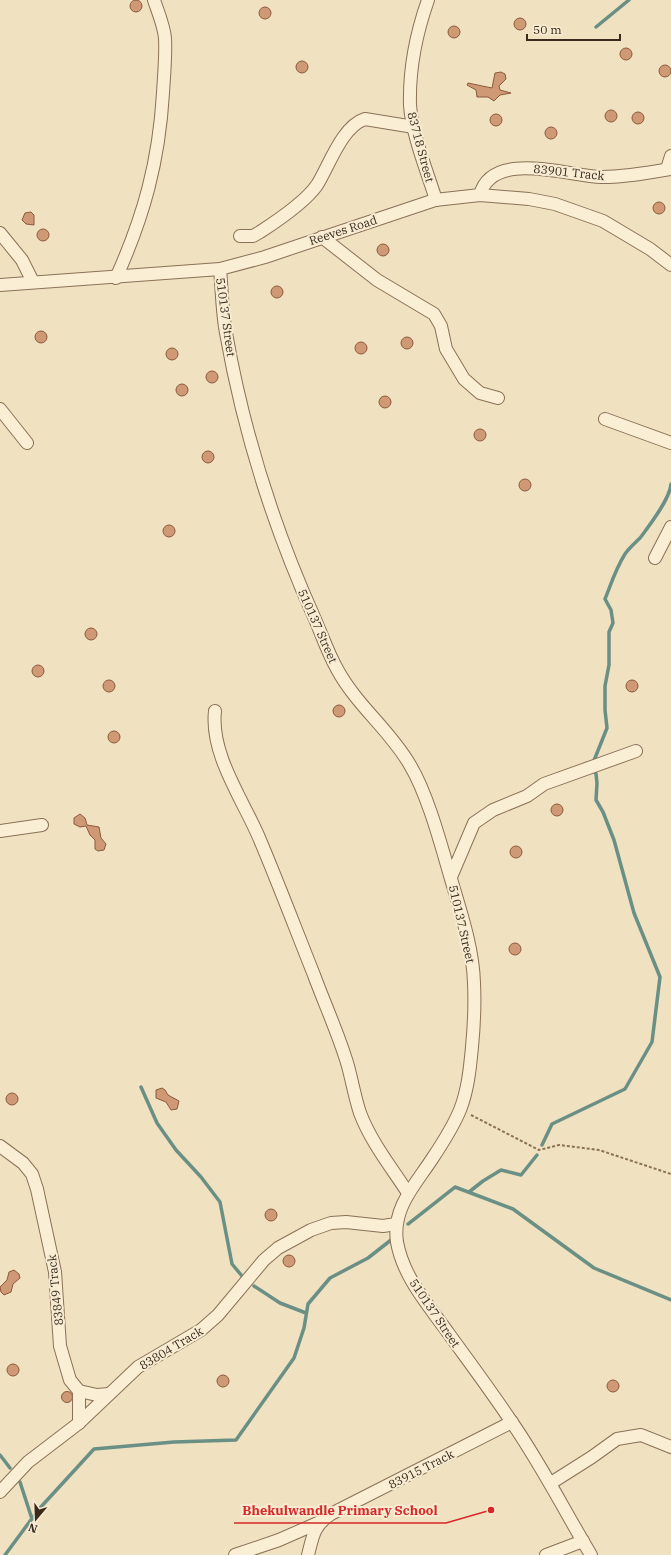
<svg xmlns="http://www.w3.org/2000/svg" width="671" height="1555" viewBox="0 0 671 1555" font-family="'IBM Plex Serif',serif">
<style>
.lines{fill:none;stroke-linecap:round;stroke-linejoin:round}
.stream{stroke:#6a9086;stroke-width:3.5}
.building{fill:#d09975;stroke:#8b5a3c}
.minor-casing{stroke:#8a7157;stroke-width:14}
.path{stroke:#8a7157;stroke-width:2;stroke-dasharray:3 2;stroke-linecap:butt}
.minor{stroke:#faeed4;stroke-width:12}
.labels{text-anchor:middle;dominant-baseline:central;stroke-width:4;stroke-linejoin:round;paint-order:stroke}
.street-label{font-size:12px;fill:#392a1d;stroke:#f7ebd1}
.leader{fill:none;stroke:#d62828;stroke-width:1.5}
.callout-dot{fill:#d62828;stroke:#f7ebd1;stroke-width:1.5}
.callout-label{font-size:13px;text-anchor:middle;font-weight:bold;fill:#d62828;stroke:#f7ebd1;stroke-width:4;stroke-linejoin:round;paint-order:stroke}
</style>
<rect width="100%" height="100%" fill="#f0e1c1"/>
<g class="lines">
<g class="stream">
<polyline points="596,27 629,0"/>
<path d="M593 763 607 728 605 710V686L609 665V632L613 623 611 610 605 599C611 584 616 568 625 554 629 548 635 543 640 538 649 526 670 499 671 484"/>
<polyline points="141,1087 157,1123 176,1150 201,1177 220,1202 232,1264 242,1276"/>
<polyline points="542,1145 552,1124 625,1089 652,1042 660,977 634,913 614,840 603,812 596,800 597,783 596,774 593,769"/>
<polyline points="469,1192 483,1181 501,1170 521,1175 537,1155"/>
<polyline points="408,1224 455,1187 513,1209 594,1268 671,1300"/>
<polyline points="254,1286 280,1303 306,1313"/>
<polyline points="0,1455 10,1468"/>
<polyline points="20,1482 32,1519"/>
<polyline points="5,1555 39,1509 94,1449 174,1442 236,1440 294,1358 304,1328 308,1304 330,1278 368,1258 391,1240"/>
</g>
</g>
<g class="building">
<circle cx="136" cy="6" r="6"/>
<circle cx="265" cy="13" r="6"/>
<circle cx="520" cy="24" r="6"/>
<circle cx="454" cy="32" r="6"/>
<circle cx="626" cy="54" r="6"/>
<circle cx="302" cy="67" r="6"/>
<circle cx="665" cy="71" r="6"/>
<polygon points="501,72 505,74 506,79 499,86 500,90 511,93 500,95 494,101 488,97 477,97 476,90 467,85 468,83 492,88 495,73"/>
<circle cx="611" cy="116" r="6"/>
<circle cx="638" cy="118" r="6"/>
<circle cx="496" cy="120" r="6"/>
<circle cx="551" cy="133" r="6"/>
<circle cx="659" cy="208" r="6"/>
<polygon points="31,212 34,215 34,225 26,224 22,220 25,213"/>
<circle cx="43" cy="235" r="6"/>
<circle cx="383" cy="250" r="6"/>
<circle cx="277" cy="292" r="6"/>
<circle cx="41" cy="337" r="6"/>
<circle cx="407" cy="343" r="6"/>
<circle cx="361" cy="348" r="6"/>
<circle cx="172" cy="354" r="6"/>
<circle cx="212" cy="377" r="6"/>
<circle cx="182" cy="390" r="6"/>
<circle cx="385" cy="402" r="6"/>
<circle cx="480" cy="435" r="6"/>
<circle cx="208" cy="457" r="6"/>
<circle cx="525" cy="485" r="6"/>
<circle cx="169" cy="531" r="6"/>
<circle cx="91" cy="634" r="6"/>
<circle cx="38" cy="671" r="6"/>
<circle cx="632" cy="686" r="6"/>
<circle cx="109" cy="686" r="6"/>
<circle cx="339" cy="711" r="6"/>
<circle cx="114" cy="737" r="6"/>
<circle cx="557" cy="810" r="6"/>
<polygon points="80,814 85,818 87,825 99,827 101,838 106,844 104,850 98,851 95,849 95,840 90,835 86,826 80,827 74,824 74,818"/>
<circle cx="516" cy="852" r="6"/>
<circle cx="515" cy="949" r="6"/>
<polygon points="162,1088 165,1090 168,1095 179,1101 177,1109 171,1110 166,1102 156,1098 156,1090"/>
<circle cx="12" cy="1099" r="6"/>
<circle cx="271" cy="1215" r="6"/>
<circle cx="289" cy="1261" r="6"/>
<polygon points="14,1270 19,1274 20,1278 13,1284 11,1292 4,1295 1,1292 0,1287 7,1280 9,1272"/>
<circle cx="13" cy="1370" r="6"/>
<circle cx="223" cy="1381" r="6"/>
<circle cx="613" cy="1386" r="6"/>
<circle cx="67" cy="1397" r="5.5"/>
</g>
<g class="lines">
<g class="minor-casing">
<g id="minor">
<path d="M428 0C416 34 409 69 410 105 412 135 427 171 436 200"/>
<polyline points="667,169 671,156"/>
<path d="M480 195C492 149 568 176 601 177 625 177 648 173 671 169"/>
<polyline points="0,233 22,260 33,282"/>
<path d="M240 236H253L260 232C277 221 306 201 317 185 329 166 342 126 365 119L414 127"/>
<polyline points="322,237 377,280 434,314 441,326 446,349 464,379 480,393 498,398"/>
<path d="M220 269C222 290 222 312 226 333 243 429 274 528 314 617 322 635 328 653 337 669 357 706 390 730 410 765 428 795 441 845 451 879 461 913 473 948 474 983 475 1004 474 1026 472 1047 470 1068 468 1090 460 1110 453 1127 442 1144 432 1159 415 1185 392 1208 397 1242 403 1277 429 1306 449 1334 470 1363 491 1391 511 1421 541 1464 564 1510 591 1555"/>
<path d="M116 278C144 216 159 161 163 93 164 75 166 56 165 38 164 26 158 12 154 0"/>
<polyline points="0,285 220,269 265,257 435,200 480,195 529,199 555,204 603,221 650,249 671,265"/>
<polyline points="0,409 27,443"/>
<polyline points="605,419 671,443"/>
<polyline points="655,558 671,527"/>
<path d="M215 711C210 755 244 801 260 840 279 885 296 930 314 975 325 1005 339 1035 348 1066 352 1081 355 1098 360 1113 371 1142 391 1167 408 1193"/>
<polyline points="0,831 42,825"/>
<polyline points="451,877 474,823 493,810 527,796 544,784 636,751"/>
<polyline points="0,1146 23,1163 32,1174 37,1189 55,1272 60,1346 70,1380 79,1391 97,1395 109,1394"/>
<polyline points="79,1391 79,1423"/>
<polyline points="551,1483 592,1457 617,1439 641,1435 671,1447"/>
<polyline points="0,1492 28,1462 79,1423 138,1367 201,1330 218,1315 264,1260 278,1248 311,1230 331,1223 346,1222 383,1226 396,1224"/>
<polyline points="235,1555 279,1540 320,1522"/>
<path d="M308 1555C313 1536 313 1526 331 1514L512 1422"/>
<polyline points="546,1555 583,1541"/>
</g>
</g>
<polyline class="path" points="471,1115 539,1150 559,1145 599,1150 671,1174"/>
<use href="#minor" class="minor"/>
</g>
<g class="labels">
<g class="street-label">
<text transform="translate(421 147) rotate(75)">83718 Street</text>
<text transform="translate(569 172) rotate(6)">83901 Track</text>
<text transform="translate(343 230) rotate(-18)">Reeves Road</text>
<text transform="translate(226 317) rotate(82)">510137 Street</text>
<text transform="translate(318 626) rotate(66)">510137 Street</text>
<text transform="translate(462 924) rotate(77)">510137 Street</text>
<text transform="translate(55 1290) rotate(-96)">83849 Track</text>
<text transform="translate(435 1313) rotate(56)">510137 Street</text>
<text transform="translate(171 1348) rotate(-31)">83804 Track</text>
<text transform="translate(421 1469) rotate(-27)">83915 Track</text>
</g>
</g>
<path class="leader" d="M491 1510L446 1523H234"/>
<circle class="callout-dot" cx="491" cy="1510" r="4"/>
<g class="callout-label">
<text x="340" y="1515">Bhekulwandle Primary School</text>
</g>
<g transform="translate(36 1519) rotate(199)" stroke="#f7ebd1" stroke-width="3" paint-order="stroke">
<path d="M0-3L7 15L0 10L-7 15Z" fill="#392a1d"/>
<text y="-6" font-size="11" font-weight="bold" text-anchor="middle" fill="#392a1d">N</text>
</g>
<path d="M527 34v6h93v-6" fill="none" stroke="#392a1d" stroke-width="2"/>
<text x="533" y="34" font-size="12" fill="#392a1d" stroke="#f7ebd1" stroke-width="3" paint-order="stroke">50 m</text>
</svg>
